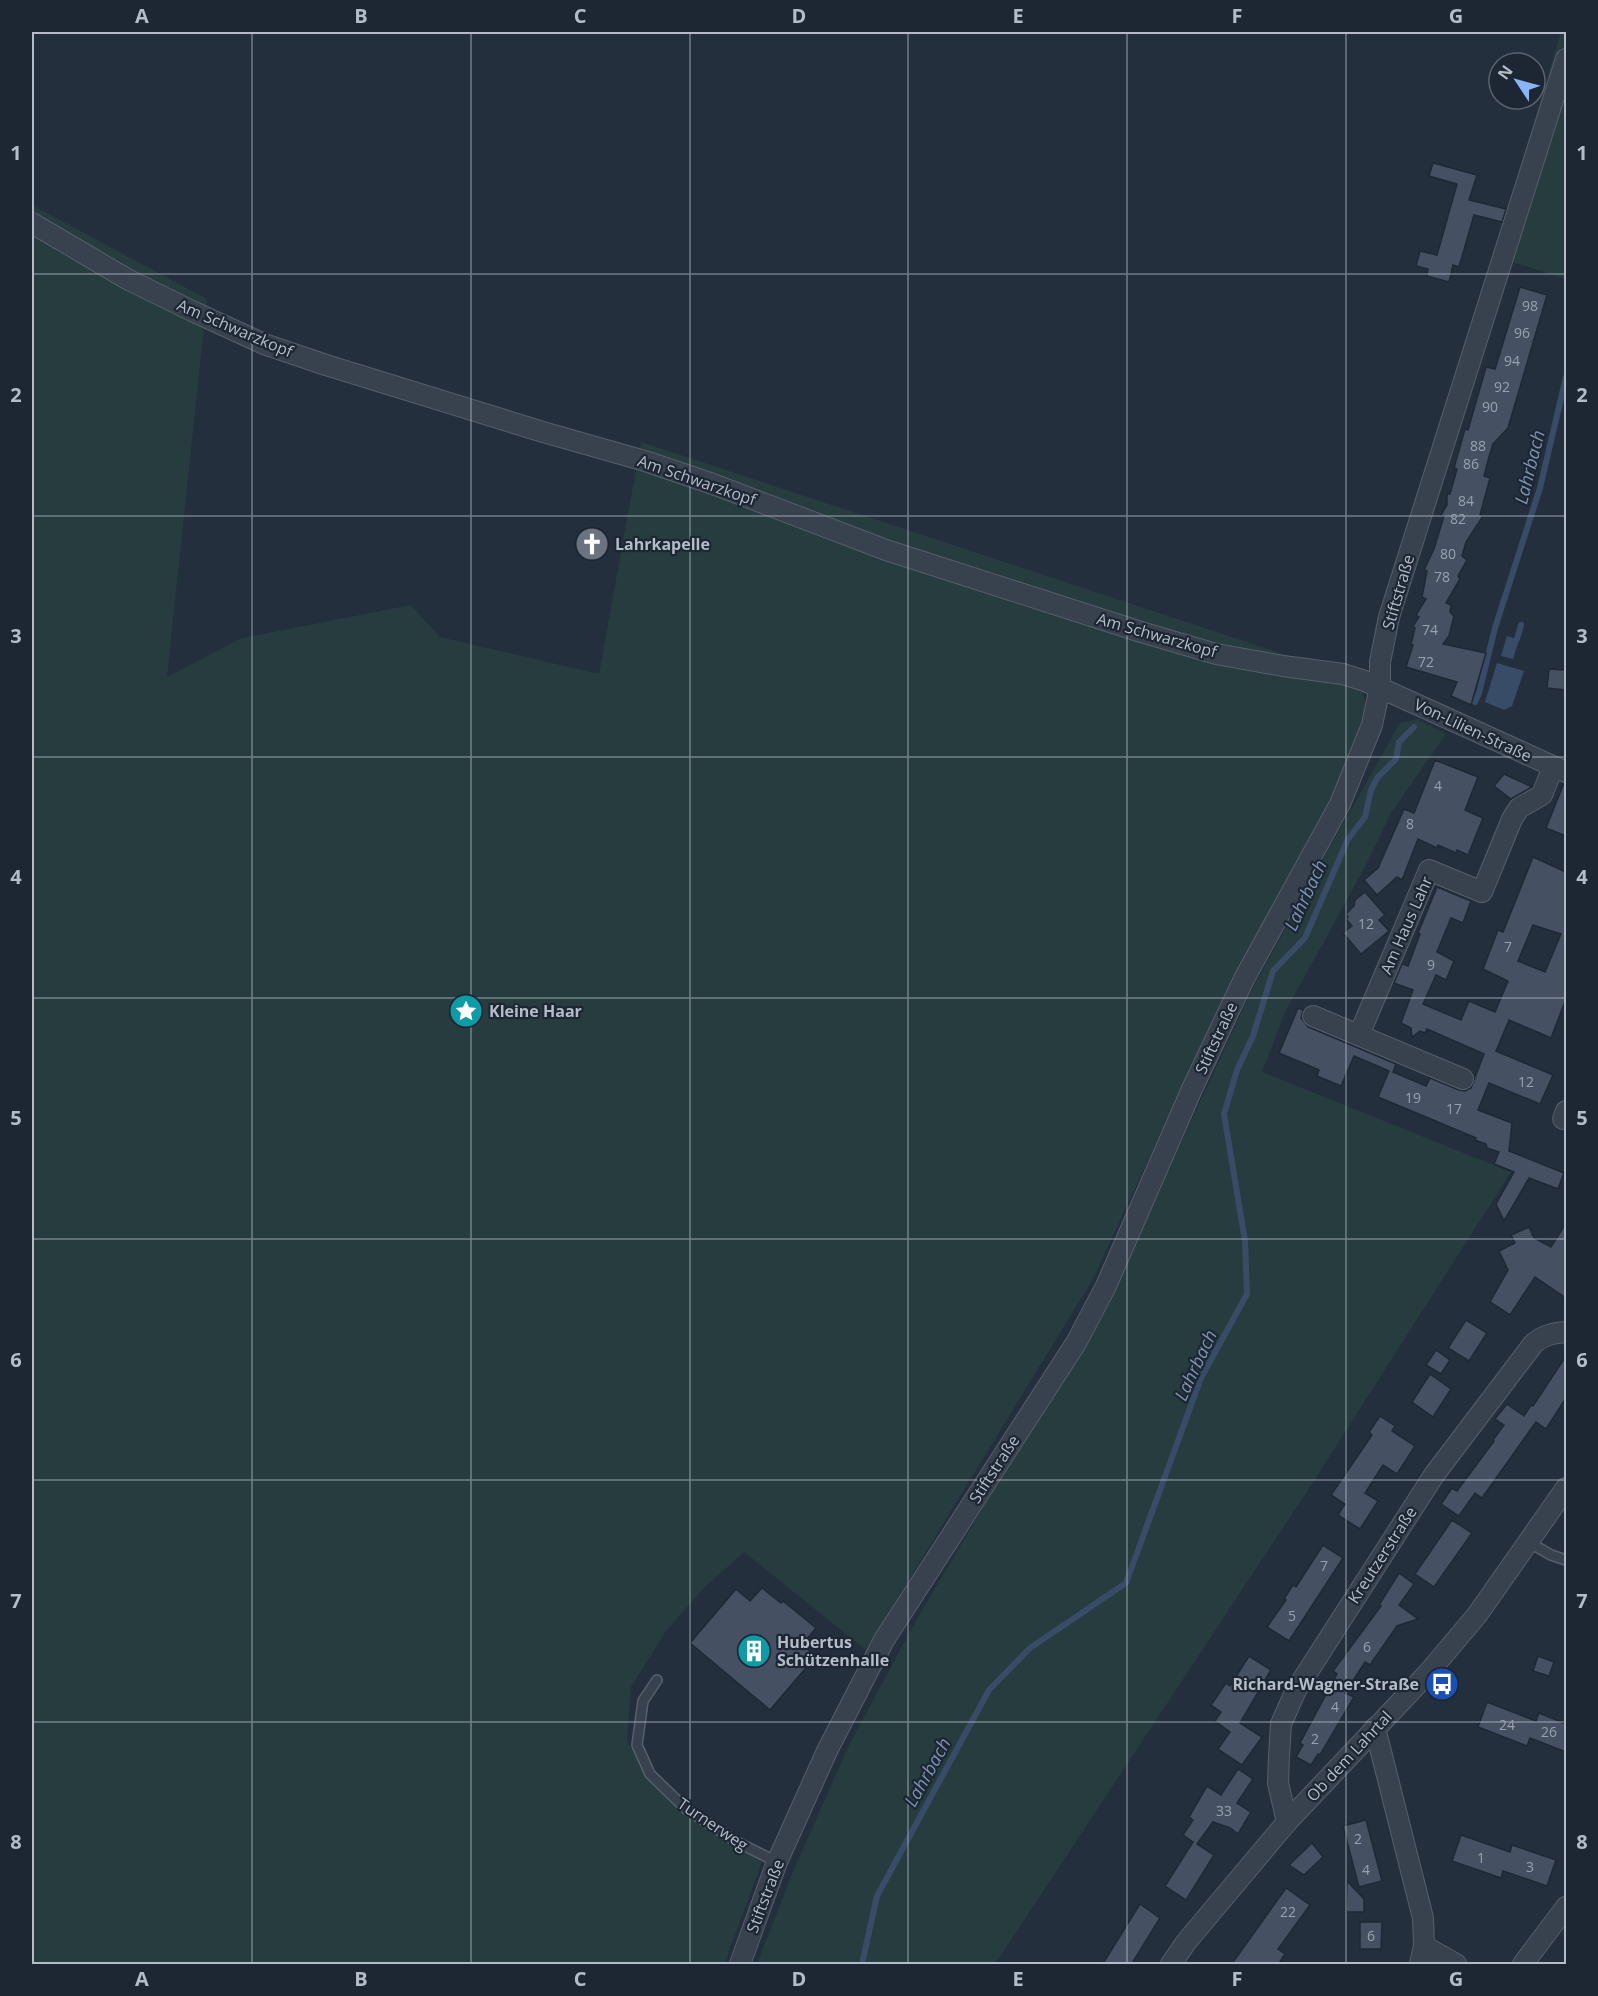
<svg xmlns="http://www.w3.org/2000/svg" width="1598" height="1996" viewBox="0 0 1598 1996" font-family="'Open Sans',sans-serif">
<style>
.green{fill:#263c3f}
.water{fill:#394c67}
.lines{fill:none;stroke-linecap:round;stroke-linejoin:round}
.stream{stroke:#394c67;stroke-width:6}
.building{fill:#455162;stroke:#1f2835;stroke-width:1.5;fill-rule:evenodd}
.service-casing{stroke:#565f6c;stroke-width:12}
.minor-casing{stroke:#565f6c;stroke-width:22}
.service{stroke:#38414e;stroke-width:9}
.minor{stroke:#38414e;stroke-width:20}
.grid{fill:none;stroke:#b4bcc9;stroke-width:1.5;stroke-opacity:0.55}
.labels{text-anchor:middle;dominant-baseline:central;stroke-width:4.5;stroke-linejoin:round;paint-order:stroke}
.number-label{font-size:14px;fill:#98a1af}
.street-label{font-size:16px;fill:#b4bcc9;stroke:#1d2633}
.poi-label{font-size:16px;font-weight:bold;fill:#b4bcc9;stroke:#1d2633;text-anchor:start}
.water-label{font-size:18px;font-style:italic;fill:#7c92b1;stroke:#1d2633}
.neatline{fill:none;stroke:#b4bcc9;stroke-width:2}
.grid-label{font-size:20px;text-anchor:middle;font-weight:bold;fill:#b4bcc9}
</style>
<rect width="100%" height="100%" fill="#242f3e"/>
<g class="green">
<polygon points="1561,32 1566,32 1566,279 1494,256"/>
<polygon points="32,205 207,299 167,677 242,638 411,605 440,637 599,674 641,442 1365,681 1363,694 1366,705 1360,734 1338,784 1315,832 1234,975 1093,1279 866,1650 744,1552 704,1588 666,1631 631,1687 627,1742 686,1809 762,1862 729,1951 726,1964 32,1964"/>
<polygon points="1417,719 1446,734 1391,813 1366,865 1285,1012 1262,1072 1511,1172 1310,1487 995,1964 757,1964 794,1869 849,1745 918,1617 1113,1289 1254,986 1326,854 1400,723"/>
</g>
<g class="water">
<polygon points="1507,636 1519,640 1513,659 1501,656"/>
<polygon points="1497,663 1524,671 1512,706 1504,710 1485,702"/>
</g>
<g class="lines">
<g class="stream">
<polyline points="1517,639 1521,625"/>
<polyline points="1475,702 1479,693 1495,628 1540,488 1566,377"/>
<polyline points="862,1964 877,1896 989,1690 1030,1648 1126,1583 1201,1378 1247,1294 1245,1241 1224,1114 1237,1070 1253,1036 1273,971 1305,938 1348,839 1365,817 1371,790 1378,777 1396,759 1399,742 1414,727"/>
</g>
</g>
<g class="building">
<polygon points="1433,163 1477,175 1469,200 1506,209 1502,222 1474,215 1459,267 1453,265 1449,282 1427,276 1428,269 1416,266 1420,251 1437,255 1457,184 1429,176"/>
<polygon points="1520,287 1547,295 1508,428 1493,444 1489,457 1484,476 1490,478 1480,515 1483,516 1466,542 1462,556 1467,560 1458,576 1460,579 1446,603 1451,605 1450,612 1454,616 1449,636 1443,644 1486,653 1471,705 1451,696 1457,682 1406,667 1413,645 1411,644 1415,628 1413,626 1419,617 1416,615 1426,599 1422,597 1427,571 1424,570 1434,549 1444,516 1441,515 1447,505 1447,494 1450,494 1457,469 1454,468 1465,429 1468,430 1486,367 1495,369"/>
<polygon points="1549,669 1566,670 1566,690 1547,688"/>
<polygon points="1435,760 1478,777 1465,810 1483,818 1468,855 1457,850 1456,853 1438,845 1437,848 1418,839 1402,880 1397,877 1377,895 1364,880 1378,868 1404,809 1414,813"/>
<polygon points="1504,774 1532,787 1511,799 1494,786"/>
<polygon points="1564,783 1566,784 1566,836 1546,828"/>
<path d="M1533 857 1566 872V999L1551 1038 1509 1020 1496 1051 1553 1075 1540 1104 1489 1083 1478 1110 1512 1123 1509 1151 1564 1173 1558 1189 1529 1178 1504 1221 1496 1204 1514 1172 1494 1164 1499 1152 1487 1148 1486 1144 1475 1140 1476 1138 1378 1097 1389 1071 1354 1056 1341 1086 1317 1076 1319 1070 1279 1053 1298 1008 1303 1010 1301 1018 1308 1027 1396 1064 1393 1072 1426 1086 1430 1078 1459 1090 1465 1091 1471 1088 1484 1054 1427 1029 1425 1033 1420 1031 1412 1037 1411 1028 1401 1023 1413 990 1394 983 1402 964 1408 966 1420 934 1418 933 1437 887 1471 901 1463 923 1451 918 1437 952 1454 961 1446 980 1436 975 1423 1004 1461 1020 1469 1001 1495 1012 1508 981 1483 969 1498 930 1503 932ZM1533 925 1561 934 1545 972 1518 961Z"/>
<polygon points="1365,892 1385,915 1379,920 1389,931 1361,954 1343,933 1352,926 1346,919 1348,917 1346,914 1354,906 1355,900"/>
<polygon points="1566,1223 1566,1298 1535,1277 1510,1315 1490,1302 1508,1270 1499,1251 1515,1243 1511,1235 1529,1227 1534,1238 1551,1247"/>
<polygon points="1466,1320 1487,1333 1469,1361 1448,1348"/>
<polygon points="1436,1350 1450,1360 1441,1374 1426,1365"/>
<polygon points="1566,1356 1566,1398 1546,1429 1536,1422 1482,1498 1475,1493 1459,1516 1441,1504 1452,1488 1457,1491 1494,1441 1493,1440 1504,1425 1495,1419 1507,1404 1524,1416 1531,1405 1533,1406"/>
<polygon points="1430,1374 1451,1389 1433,1417 1412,1402"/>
<polygon points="1380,1416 1395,1426 1392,1431 1415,1446 1397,1474 1383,1465 1365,1493 1378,1501 1360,1529 1338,1515 1345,1504 1331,1495 1372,1435 1369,1432"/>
<polygon points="1452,1520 1472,1533 1434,1587 1415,1574"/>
<polygon points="1323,1545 1343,1558 1289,1641 1267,1627 1286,1600 1284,1599 1293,1585 1296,1587"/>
<polygon points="1399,1573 1414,1584 1399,1605 1418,1619 1397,1626 1370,1665 1365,1662 1345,1693 1354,1697 1320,1755 1318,1754 1311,1765 1296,1757 1303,1745 1300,1743 1337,1674 1333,1671 1381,1606 1379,1605"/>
<polygon points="762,1588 781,1603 783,1601 816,1628 802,1645 816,1656 770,1710 690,1643 736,1589 750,1601"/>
<polygon points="1249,1656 1271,1670 1240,1723 1262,1737 1242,1765 1218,1749 1230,1732 1215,1721 1221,1712 1211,1705 1226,1683 1230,1686"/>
<polygon points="1538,1656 1554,1662 1549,1676 1533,1671"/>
<polygon points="1487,1702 1536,1721 1539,1713 1566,1724 1566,1752 1530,1738 1527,1746 1478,1727"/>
<polygon points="1238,1769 1253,1779 1237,1803 1251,1812 1238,1834 1230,1828 1213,1822 1197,1844 1214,1855 1186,1900 1165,1886 1193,1842 1183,1835 1193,1820 1189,1817 1207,1786 1221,1795"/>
<polygon points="1366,1820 1382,1881 1359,1887 1343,1826"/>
<polygon points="1461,1835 1510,1852 1512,1845 1556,1860 1547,1886 1503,1871 1501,1878 1452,1861"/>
<polygon points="1312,1843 1323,1857 1304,1875 1289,1865"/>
<polygon points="1347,1881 1364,1899 1364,1912 1346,1912"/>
<polygon points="1286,1888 1310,1905 1278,1949 1285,1954 1278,1965 1231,1965"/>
<polygon points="1140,1904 1160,1918 1131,1965 1102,1965"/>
<polygon points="1360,1922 1382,1922 1381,1949 1360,1949"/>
</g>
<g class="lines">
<g class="service-casing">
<g id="service">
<polyline points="1530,1543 1551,1555 1566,1560"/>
<polyline points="657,1680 643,1701 637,1745 650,1774 686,1809 737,1842 777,1862"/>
</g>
</g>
<g class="minor-casing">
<g id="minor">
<polyline points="32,223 127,279 192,311 264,344 326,365 543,432 645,461 713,484 886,550 1141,632 1216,654 1283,666 1343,674 1365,681 1566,772"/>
<polyline points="1313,1016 1463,1079"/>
<polyline points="1359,1035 1429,870 1482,892 1512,819 1519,808 1542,795 1553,767"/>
<polyline points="1563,1119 1566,1111"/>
<polyline points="1375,1728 1423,1918 1424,1946 1420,1964"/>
<path d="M1287 1822 1278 1783 1279 1756 1281 1724 1296 1690 1434 1475 1534 1343C1544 1335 1553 1333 1566 1332"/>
<polyline points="1424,1946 1456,1964"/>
<polyline points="740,1964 777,1862 827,1751 884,1640 1076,1343 1106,1286 1192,1089 1244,979 1340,804 1372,725 1380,687 1380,662 1389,617 1566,59"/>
<polyline points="1171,1964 1187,1941 1287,1822 1429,1672 1477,1615 1566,1488"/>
<polyline points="1523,1964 1566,1907"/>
</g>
</g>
<use href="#service" class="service"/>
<use href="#minor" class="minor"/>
</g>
<path class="grid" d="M252 32V1964M471 32V1964M690 32V1964M908 32V1964M1127 32V1964M1346 32V1964M32 274H1566M32 516H1566M32 757H1566M32 998H1566M32 1239H1566M32 1480H1566M32 1722H1566"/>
<defs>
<g id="church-disc" transform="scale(1.725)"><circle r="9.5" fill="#6b7280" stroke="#1d2633"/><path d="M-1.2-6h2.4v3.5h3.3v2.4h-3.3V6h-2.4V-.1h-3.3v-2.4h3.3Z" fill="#fff"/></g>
<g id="sight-disc" transform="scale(1.725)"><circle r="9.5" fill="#0f9aa8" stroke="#1d2633"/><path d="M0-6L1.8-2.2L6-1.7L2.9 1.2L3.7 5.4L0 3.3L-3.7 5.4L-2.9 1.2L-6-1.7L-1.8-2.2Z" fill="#fff"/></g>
<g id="building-disc" transform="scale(1.725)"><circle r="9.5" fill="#0f9aa8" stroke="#1d2633"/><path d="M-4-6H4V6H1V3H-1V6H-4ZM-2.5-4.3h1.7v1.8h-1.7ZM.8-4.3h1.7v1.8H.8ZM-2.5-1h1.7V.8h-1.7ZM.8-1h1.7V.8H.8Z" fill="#fff"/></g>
<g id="bus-disc" transform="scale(1.725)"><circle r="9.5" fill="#1a4fb4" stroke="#1d2633"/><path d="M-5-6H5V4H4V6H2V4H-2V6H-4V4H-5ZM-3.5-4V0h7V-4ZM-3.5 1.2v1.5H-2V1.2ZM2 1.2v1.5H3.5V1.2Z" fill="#fff"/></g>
</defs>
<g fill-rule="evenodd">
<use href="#church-disc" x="592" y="544"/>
<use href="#sight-disc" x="466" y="1011"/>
<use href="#building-disc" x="754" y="1651"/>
<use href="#bus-disc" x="1442" y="1684"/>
</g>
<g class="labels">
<g class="number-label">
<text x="1530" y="305">98</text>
<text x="1522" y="332">96</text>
<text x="1512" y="360">94</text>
<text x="1502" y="386">92</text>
<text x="1490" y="406">90</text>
<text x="1478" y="445">88</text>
<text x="1471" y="463">86</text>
<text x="1466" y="500">84</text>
<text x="1458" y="518">82</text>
<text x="1448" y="553">80</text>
<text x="1442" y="576">78</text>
<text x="1430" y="629">74</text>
<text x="1426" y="661">72</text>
<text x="1438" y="785">4</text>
<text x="1410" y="823">8</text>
<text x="1366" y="923">12</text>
<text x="1508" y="946">7</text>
<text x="1431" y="964">9</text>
<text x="1526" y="1081">12</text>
<text x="1413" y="1097">19</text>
<text x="1454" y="1108">17</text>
<text x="1324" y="1565">7</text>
<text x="1292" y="1615">5</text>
<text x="1367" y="1646">6</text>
<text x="1335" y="1706">4</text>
<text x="1507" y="1724">24</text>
<text x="1549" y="1731">26</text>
<text x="1315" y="1738">2</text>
<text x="1224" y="1810">33</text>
<text x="1358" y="1838">2</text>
<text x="1481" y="1857">1</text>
<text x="1530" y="1866">3</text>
<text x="1366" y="1869">4</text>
<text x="1288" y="1911">22</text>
<text x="1371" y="1935">6</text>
</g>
<g class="street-label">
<text transform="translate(235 328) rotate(23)">Am Schwarzkopf</text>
<text transform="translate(697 480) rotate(19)">Am Schwarzkopf</text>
<text transform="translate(1398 592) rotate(-74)">Stiftstraße</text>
<text transform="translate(1157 635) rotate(16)">Am Schwarzkopf</text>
<text transform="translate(1473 730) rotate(25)">Von-Lilien-Straße</text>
<text transform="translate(1406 925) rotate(-66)">Am Haus Lahr</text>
<text transform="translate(1216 1038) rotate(-65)">Stiftstraße</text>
<text transform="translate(994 1469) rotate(-57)">Stiftstraße</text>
<text transform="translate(1382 1555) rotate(-57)">Kreutzerstraße</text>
<text transform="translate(1349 1756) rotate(-47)">Ob dem Lahrtal</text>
<text transform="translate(713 1824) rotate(34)">Turnerweg</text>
<text transform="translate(765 1896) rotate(-69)">Stiftstraße</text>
</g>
<g class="poi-label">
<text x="615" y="544">Lahrkapelle</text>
<text x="489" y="1011">Kleine Haar</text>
<text x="777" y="1642">Hubertus<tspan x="777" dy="18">Schützenhalle</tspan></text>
<text x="1419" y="1684" text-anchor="end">Richard-Wagner-Straße</text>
</g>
<g class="water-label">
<text transform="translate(1529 467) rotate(-76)">Lahrbach</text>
<text transform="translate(1305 895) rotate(-65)">Lahrbach</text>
<text transform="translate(1195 1365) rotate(-65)">Lahrbach</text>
<text transform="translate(927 1772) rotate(-61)">Lahrbach</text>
</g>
</g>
<rect width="1598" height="1996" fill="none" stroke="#1d2633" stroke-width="66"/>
<g transform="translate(1517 81) rotate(306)"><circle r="28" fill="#1d2633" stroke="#59626f" stroke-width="1.5"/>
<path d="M0-4.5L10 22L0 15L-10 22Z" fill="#8ab4f8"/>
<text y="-9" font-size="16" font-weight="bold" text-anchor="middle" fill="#b4bcc9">N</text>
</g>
<rect x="33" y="33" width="1532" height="1930" class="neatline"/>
<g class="grid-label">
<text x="142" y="23">A</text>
<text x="361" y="23">B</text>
<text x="580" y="23">C</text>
<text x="799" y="23">D</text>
<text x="1018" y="23">E</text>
<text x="1237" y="23">F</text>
<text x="1456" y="23">G</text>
<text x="16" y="160">1</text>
<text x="1582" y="160">1</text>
<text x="16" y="402">2</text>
<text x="1582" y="402">2</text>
<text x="16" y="643">3</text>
<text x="1582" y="643">3</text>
<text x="16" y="884">4</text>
<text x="1582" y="884">4</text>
<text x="16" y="1125">5</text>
<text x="1582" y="1125">5</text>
<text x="16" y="1367">6</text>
<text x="1582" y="1367">6</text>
<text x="16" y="1608">7</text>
<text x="1582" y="1608">7</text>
<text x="16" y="1849">8</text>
<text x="1582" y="1849">8</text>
<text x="142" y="1986">A</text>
<text x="361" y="1986">B</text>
<text x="580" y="1986">C</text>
<text x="799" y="1986">D</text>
<text x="1018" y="1986">E</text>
<text x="1237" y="1986">F</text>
<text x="1456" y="1986">G</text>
</g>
</svg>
